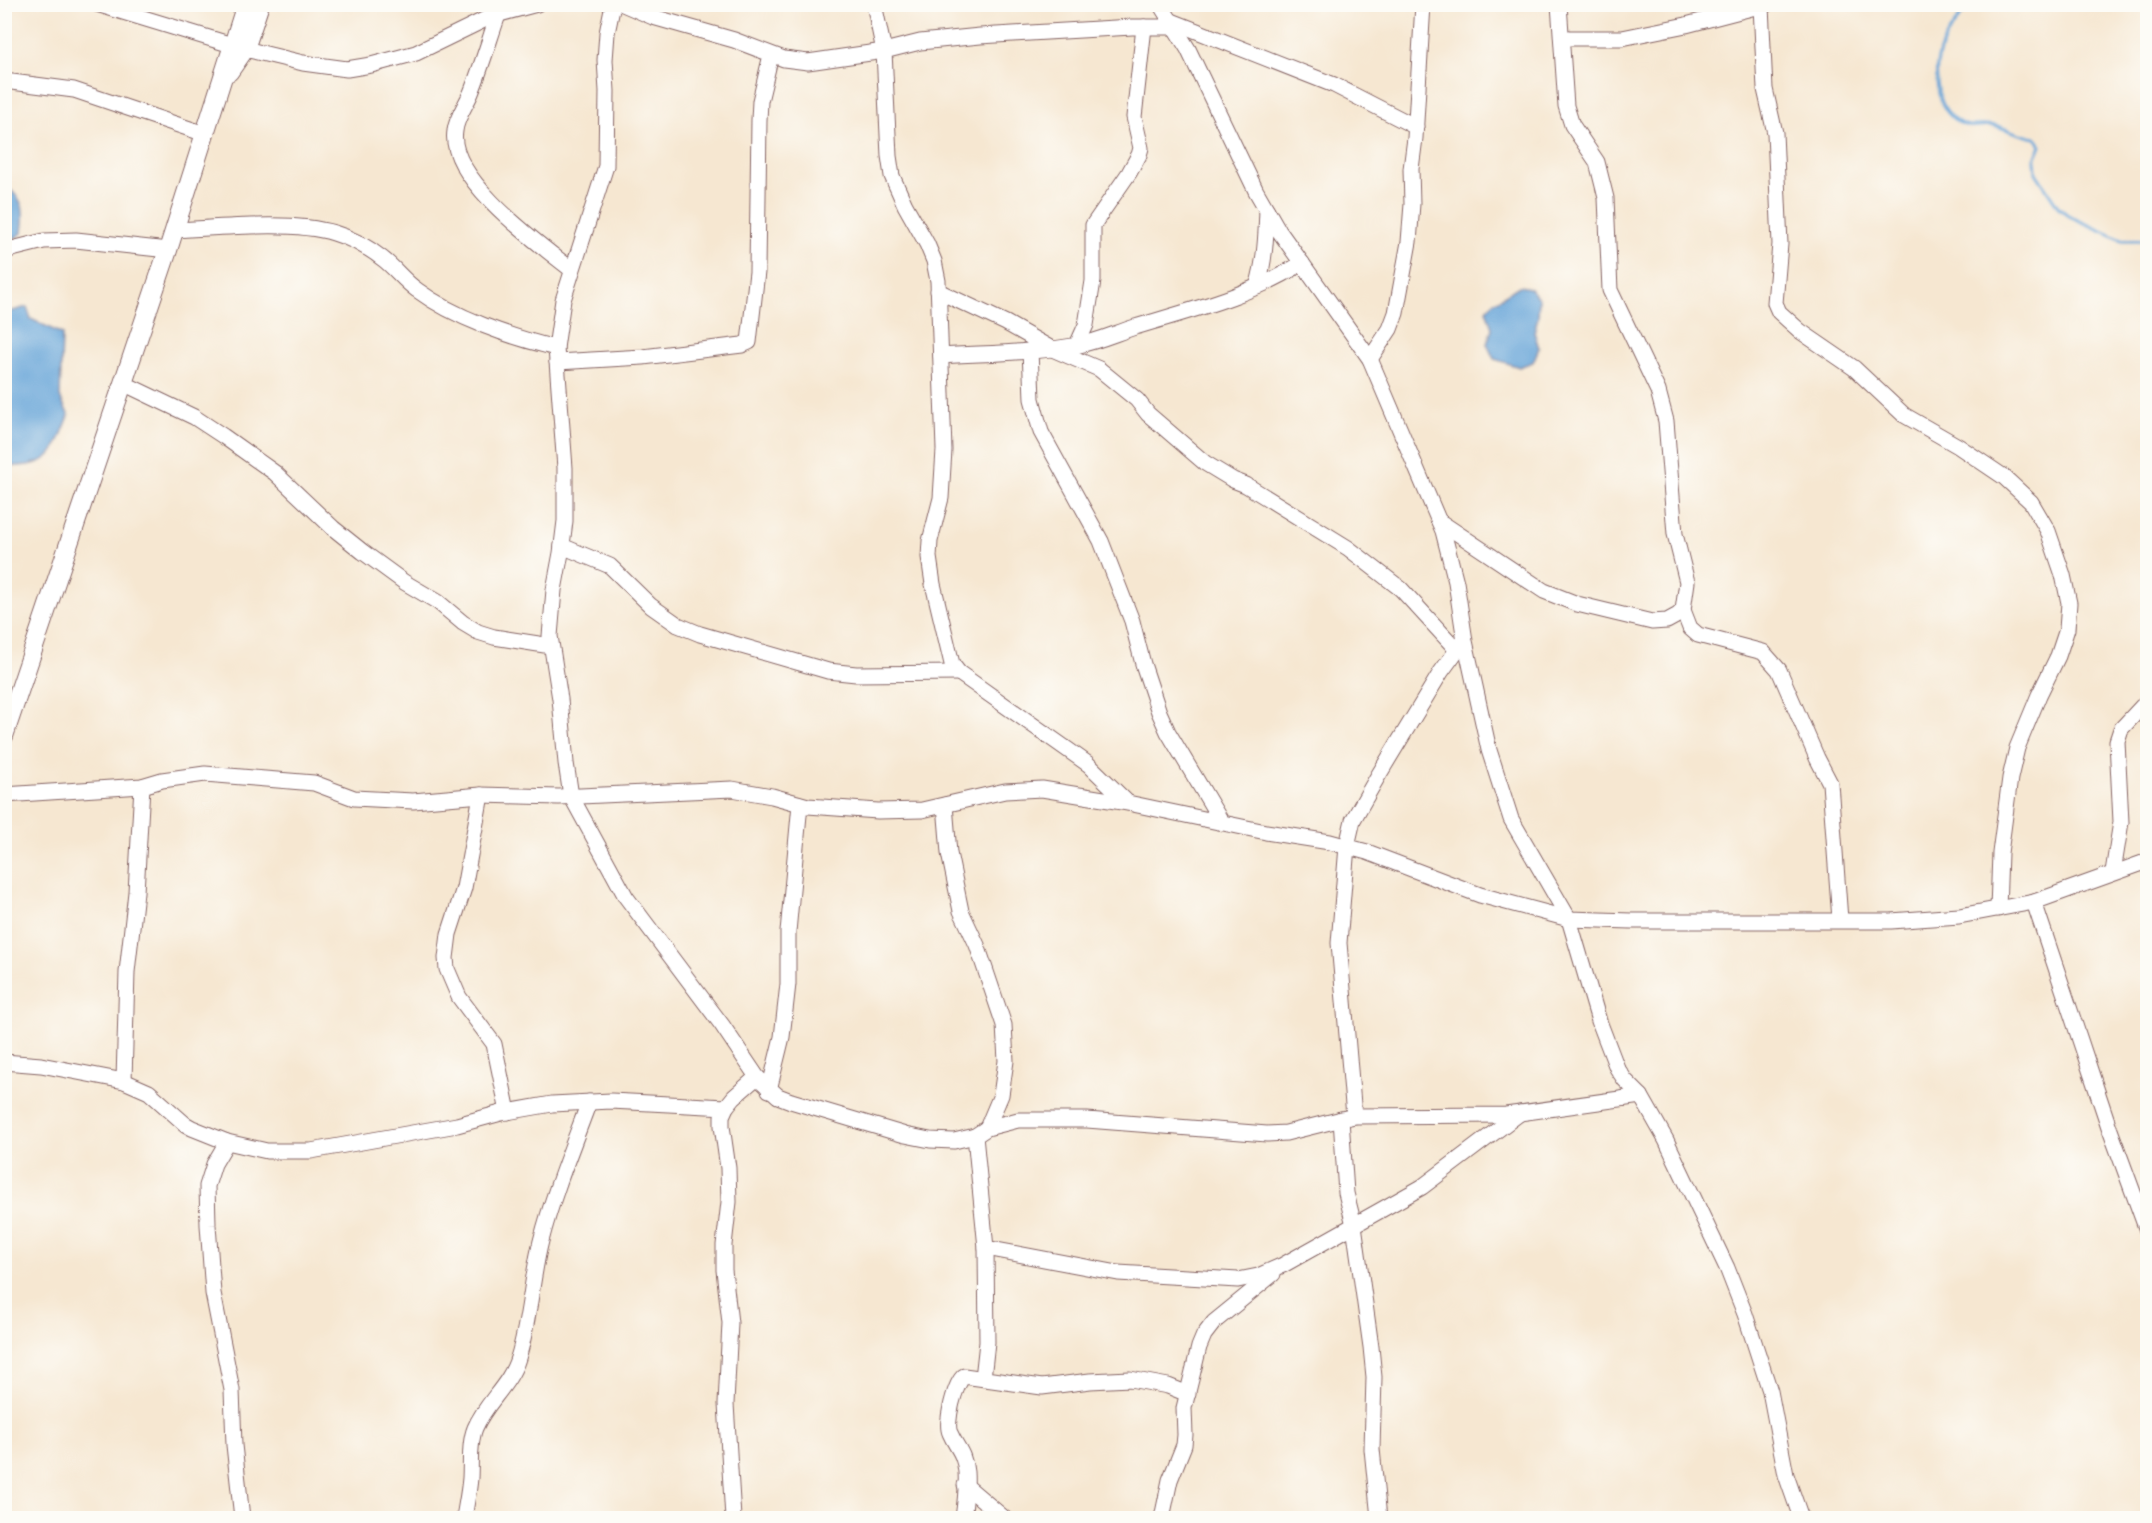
<svg xmlns="http://www.w3.org/2000/svg" width="2152" height="1523" viewBox="0 0 2152 1523" font-family="Mynerve,sans-serif">
<style>
.water{fill:#66a4d8;stroke:#586282;stroke-width:1.5}
.lines{fill:none;stroke-linecap:round;stroke-linejoin:round}
.stream{stroke:#66a4d8;stroke-width:3}
.minor-casing{stroke:#866565;stroke-width:17}
.major-casing{stroke:#866565;stroke-width:20}
.minor{stroke:#fff;stroke-width:15}
.major{stroke:#fff;stroke-width:18}
</style>
<rect width="100%" height="100%" fill="#fdfcf7"/>
<filter id="ink" filterUnits="userSpaceOnUse"><feTurbulence type="fractalNoise" baseFrequency=".0167" numOctaves="2"/><feDisplacementMap in="SourceGraphic" scale="12" xChannelSelector="R" yChannelSelector="G"/><feConvolveMatrix kernelMatrix="1 2 1 2 8 2 1 2 1" color-interpolation-filters="sRGB"/></filter>
<filter id="wash" filterUnits="userSpaceOnUse"><feTurbulence type="fractalNoise" baseFrequency=".008" numOctaves="4" result="noise"/><feDisplacementMap in="SourceGraphic" scale="24" xChannelSelector="R" yChannelSelector="G"/><feGaussianBlur stdDeviation="1.35" result="paint"/><feColorMatrix in="noise" values="0 0 0 0 0 0 0 0 0 0 0 0 0 0 0 0 0 1.4 0 .05"/><feComposite in="paint" operator="in"/></filter>
<g filter="url(#wash)">
<rect width="100%" height="100%" fill="#f6e7d1"/>
<g class="water">
<path d="M4 185C25 199 25 210 22 233L12 240H5Z"/>
<polygon points="1519,286 1530,288 1539,299 1538,317 1534,332 1539,348 1533,362 1519,367 1494,359 1487,344 1492,328 1486,310 1494,302"/>
<path d="M27 307 31 319 62 334 60 397 69 416C55 450 54 466 12 466L5 458V313Z"/>
</g>
<g class="lines">
<path class="stream" d="M1970 4C1960 17 1950 29 1943 43 1932 67 1934 109 1960 123 1973 130 1983 123 1996 126 2010 130 2022 136 2036 138L2041 145 2035 159 2036 173 2059 208 2069 216 2122 240H2148"/>
</g>
</g>
<g filter="url(#ink)">
<g class="lines">
<g class="minor-casing">
<g id="minor">
<polyline points="97,4 245,49 303,63 347,69 371,65 416,53 492,16 537,4"/>
<polyline points="613,4 607,33 605,60 607,91 606,166 563,300 556,348 565,468 565,521 561,553 554,590 550,636 560,699 566,763 571,796 626,897 722,1025 757,1077 778,1096 791,1101 905,1135 930,1140 954,1141 975,1136 987,1128 1018,1120 1087,1120 1267,1134 1286,1133 1354,1116 1506,1115 1641,1096"/>
<polyline points="623,4 653,17 734,40 784,59 808,62 884,51 920,42 980,36 1132,27 1174,27"/>
<polyline points="874,4 884,51 889,156 892,176 905,205 927,244 934,261 938,281 944,450 941,498 930,541 929,557 933,584 952,664 959,673 1088,764 1128,803"/>
<polyline points="1160,4 1188,49 1256,191 1279,231 1370,359 1443,531 1456,582 1465,641 1489,750 1511,819 1569,919 1599,1021 1617,1068 1625,1080 1641,1096 1666,1140 1727,1268 1745,1314 1770,1391 1786,1475 1801,1518"/>
<polyline points="1761,6 1765,89 1775,133 1780,244 1775,303 1779,312 1800,331 1854,368 1904,415 1958,446 2004,477 2031,502 2048,531 2063,575 2069,603 2067,629 2058,656 2039,695 2017,748 2010,778 2000,853 1998,909"/>
<path d="M498 15C489 41 481 68 471 93 466 105 456 118 455 131 447 178 539 244 572 270"/>
<polyline points="1169,20 1334,85 1416,127"/>
<polyline points="1562,38 1622,38 1686,25 1767,4"/>
<polyline points="4,81 74,90 205,134"/>
<path d="M174 230C221 228 291 220 334 233 351 238 369 248 383 259 395 268 404 281 417 290 455 318 510 337 556 348"/>
<polyline points="4,251 44,241 76,240 168,250"/>
<path d="M1257 287C1265 262 1266 236 1267 210"/>
<polyline points="938,291 1006,323 1050,348 1099,369 1137,400 1148,414 1205,463 1233,480 1246,485 1348,548 1401,589 1457,650"/>
<polyline points="1077,345 1086,325 1093,281 1093,225 1129,173 1139,155 1141,148 1134,117 1144,27"/>
<polyline points="1030,350 1032,399 1041,432 1101,541 1132,621 1143,664 1159,712 1168,732 1221,821"/>
<path d="M941 356C987 353 1034 353 1079 345 1099 341 1116 333 1135 327 1192 310 1252 295 1302 263"/>
<polyline points="1370,359 1390,329 1396,313 1409,242 1412,204 1411,169 1415,138 1423,4"/>
<polyline points="557,362 643,357 742,345 749,342 757,272 759,120 760,101 771,55"/>
<polyline points="123,383 194,417 223,436 275,473 333,528 363,552 404,582 438,602 463,623 478,632 494,637 551,646"/>
<polyline points="1439,521 1544,591 1577,604 1652,622 1667,621 1678,615 1683,610 1687,582 1675,534 1666,421 1658,391 1610,290 1606,198 1597,162 1572,125 1566,106 1559,4"/>
<polyline points="562,546 610,566 651,606 678,625 700,634 828,671 856,674 959,673"/>
<polyline points="1683,610 1690,628 1698,635 1763,652 1779,670 1817,758 1830,783 1840,920"/>
<polyline points="4,795 142,786 162,780 205,774 314,783 354,798 413,801 481,795 559,797 732,789 772,796 808,806 878,811 922,810 1005,791 1042,789 1128,803 1266,832 1330,842 1367,852 1480,895 1569,919 1631,921 1891,921 1959,916 2034,902 2148,861"/>
<polyline points="481,795 464,888 449,934 446,958 447,969 459,997 494,1044 508,1112"/>
<polyline points="945,805 949,853 961,911 977,945 1004,1025 1006,1061 1001,1095 987,1128"/>
<polyline points="2113,872 2121,822 2117,741 2121,729 2148,700"/>
<polyline points="2034,902 2109,1127 2148,1233"/>
<polyline points="4,1062 41,1065 124,1081 149,1092 185,1124 192,1128 227,1142 267,1151 311,1151 457,1125 501,1113 552,1104 611,1101 726,1107"/>
<polyline points="124,1081 127,972 136,892 142,786"/>
<polyline points="769,1090 782,1037 788,984 788,932 800,804"/>
<polyline points="1354,1116 1339,943 1347,846 1353,820 1378,776 1441,672 1463,642"/>
<polyline points="1341,1119 1346,1193 1354,1225 1371,1347 1374,1377 1372,1449 1379,1518"/>
<polyline points="975,1136 986,1248 1118,1273 1238,1280 1258,1276 1283,1265 1422,1187 1520,1113"/>
<polyline points="227,1142 214,1164 207,1186 208,1225 213,1293 232,1390 234,1445 242,1518"/>
<polyline points="983,1378 987,1342 986,1248"/>
<polyline points="965,1485 1004,1518"/>
<path d="M464 1518C466 1505 469 1491 470 1478 471 1461 469 1443 475 1428 486 1402 510 1385 518 1358 530 1320 531 1280 541 1241 553 1194 572 1148 589 1102"/>
<polyline points="733,1518 726,1404 730,1323 724,1270 724,1245 729,1202 728,1168 722,1126 722,1116 726,1107 734,1097 757,1077"/>
<path d="M963 1518C965 1504 967 1486 966 1472 964 1452 957 1449 950 1433 945 1423 955 1383 964 1376L1042 1387 1090 1381 1130 1379 1168 1386 1188 1394"/>
<polyline points="1162,1518 1170,1480 1184,1445 1185,1435 1184,1408 1199,1347 1204,1335 1214,1322 1273,1274"/>
</g>
</g>
<g class="major-casing">
<g id="major">
<polyline points="229,72 245,49 260,4"/>
<polyline points="4,736 168,250 246,4"/>
</g>
</g>
<use href="#minor" class="minor"/>
<use href="#major" class="major"/>
</g>
</g>
<rect width="2152" height="1523" fill="none" stroke="#fdfcf7" stroke-width="24"/>
</svg>
